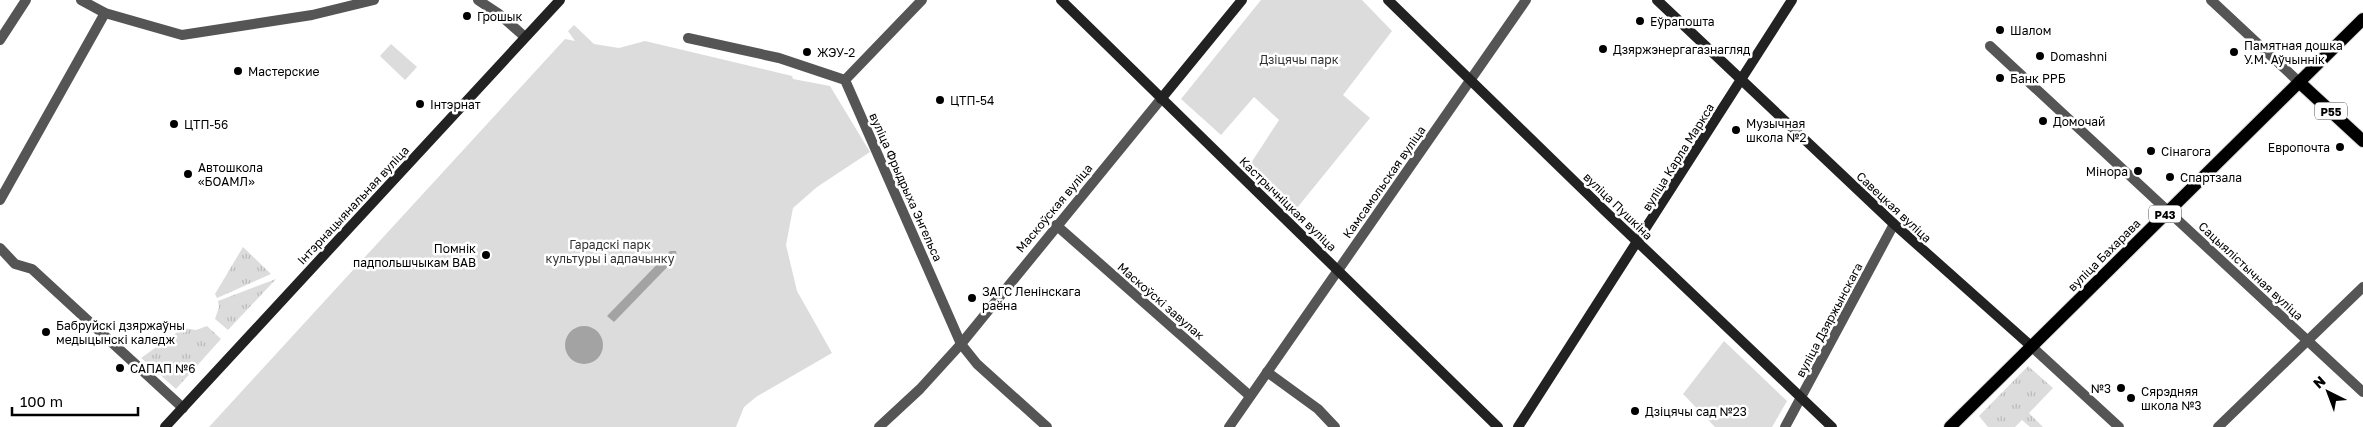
<svg xmlns="http://www.w3.org/2000/svg" width="2363" height="427" viewBox="0 0 2363 427" font-family="'Golos Text',sans-serif">
<style>
.grass{fill:url(#grass-tufts)}
.park{fill:#dcdcdc}
.water{fill:#a3a3a3}
.lines{fill:none;stroke-linecap:round;stroke-linejoin:round}
.primary-casing{stroke:#dbdbdb;stroke-width:14}
.street{stroke:#555;stroke-width:10}
.secondary{stroke:#222;stroke-width:10}
.primary{stroke:#000;stroke-width:12}
.poi-dot{fill:#000;stroke:#fff;stroke-width:2}
.labels{text-anchor:middle;dominant-baseline:central;stroke-width:5;stroke-linejoin:round;paint-order:stroke}
.shield{fill:#fff;stroke:#4c4c4c;stroke-width:1}
.shield-label{font-size:11px;font-weight:bold;fill:#000}
.poi-label{font-size:12px;fill:#000;stroke:#fff;text-anchor:start}
.park-label{font-size:12px;fill:#333;stroke:#fff}
.street-label{font-size:12px;fill:#000;stroke:#fff}
</style>
<defs>
<pattern id="grass-tufts" width="24" height="20" patternUnits="userSpaceOnUse" patternTransform="scale(1.25)"><rect width="24" height="20" fill="#dcdcdc"/><path d="M3 7l-1-3M5 7V3M7 7l1-3M15 17l-1-3M17 17v-4M19 17l1-3" fill="none" stroke="#bbb"/></pattern>
</defs>
<rect width="100%" height="100%" fill="#fff"/>
<g class="grass">
<polygon points="243,247 271,274 217,298 215,294"/>
<polygon points="276,279 228,330 215,319 219,307 218,301"/>
<polygon points="207,326 221,339 176,389 141,358 183,328 196,330"/>
<polygon points="2028,366 2053,388 2029,413 2043,427 2030,427 2022,420 2015,427 1988,427 1979,416"/>
</g>
<g class="park">
<polygon points="1261,0 1362,0 1392,31 1343,95 1370,118 1297,208 1251,163 1279,120 1254,97 1221,135 1181,99"/>
<polygon points="574,25 594,44 619,48 645,41 792,76 793,79 830,86 870,152 817,187 793,208 786,245 797,291 832,353 756,397 744,407 736,427 209,427 565,39 575,41 568,31"/>
<polygon points="391,44 417,67 405,80 380,56"/>
<polygon points="1724,341 1787,401 1772,427 1715,427 1683,394"/>
</g>
<g class="water">
<polygon points="670,251 676,251 677,257 614,322 607,316"/>
<circle cx="584" cy="345" r="19"/>
</g>
<g class="lines">
<g class="primary-casing">
<g id="primary">
<polyline points="2299,82 2363,141"/>
<polyline points="1950,427 2363,19"/>
</g>
</g>
<g class="street">
<polyline points="81,0 105,13 182,35 312,15 374,0"/>
<polyline points="478,0 499,14 525,37"/>
<polyline points="2211,0 2299,82"/>
<polyline points="688,38 779,58 845,80 961,344 977,364 1047,427"/>
<polyline points="0,40 26,0"/>
<polyline points="1990,46 2363,392"/>
<polyline points="845,80 922,0"/>
<polyline points="0,200 105,13"/>
<polyline points="1056,225 1250,396"/>
<polyline points="0,248 15,264 32,269 183,408"/>
<polyline points="2031,346 2119,427"/>
<polyline points="1267,372 1318,409 1335,427"/>
<polyline points="879,427 920,389 961,344 1161,99"/>
<polyline points="1229,427 1526,0"/>
<polyline points="1785,427 1894,224"/>
<polyline points="2218,427 2363,287"/>
</g>
<g class="secondary">
<polyline points="1061,0 1498,427"/>
<polyline points="1388,0 1605,211 1832,427"/>
<polyline points="1657,0 1894,224 2031,346"/>
<polyline points="1161,99 1242,0"/>
<polyline points="165,427 560,0"/>
<polyline points="1518,427 1792,0"/>
</g>
<use href="#primary" class="primary"/>
</g>
<g class="poi-dot">
<circle cx="467" cy="16" r="5"/>
<circle cx="1640" cy="21" r="5"/>
<circle cx="2000" cy="30" r="5"/>
<circle cx="1603" cy="49" r="5"/>
<circle cx="807" cy="52" r="5"/>
<circle cx="2234" cy="52" r="5"/>
<circle cx="2040" cy="56" r="5"/>
<circle cx="238" cy="71" r="5"/>
<circle cx="2000" cy="78" r="5"/>
<circle cx="940" cy="100" r="5"/>
<circle cx="420" cy="104" r="5"/>
<circle cx="2043" cy="121" r="5"/>
<circle cx="174" cy="124" r="5"/>
<circle cx="1736" cy="130" r="5"/>
<circle cx="2340" cy="147" r="5"/>
<circle cx="2151" cy="151" r="5"/>
<circle cx="2138" cy="171" r="5"/>
<circle cx="188" cy="174" r="5"/>
<circle cx="2170" cy="177" r="5"/>
<circle cx="486" cy="255" r="5"/>
<circle cx="972" cy="298" r="5"/>
<circle cx="46" cy="332" r="5"/>
<circle cx="120" cy="368" r="5"/>
<circle cx="2121" cy="388" r="5"/>
<circle cx="2131" cy="398" r="5"/>
<circle cx="1635" cy="411" r="5"/>
</g>
<g class="labels">
<g class="shield">
<rect x="2315" y="102.5" width="32" height="17" rx="4"/>
<rect x="2149" y="205.5" width="32" height="17" rx="4"/>
</g>
<g class="shield-label">
<text x="2331" y="111">Р55</text>
<text x="2165" y="214">Р43</text>
</g>
<g class="poi-label">
<text x="477" y="16">Грошык</text>
<text x="1650" y="21">Еўрапошта</text>
<text x="2010" y="30">Шалом</text>
<text x="2244" y="45">Памятная дошка<tspan x="2244" dy="14">У.М. Аўчыннік</tspan></text>
<text x="1613" y="49">Дзяржэнергагазнагляд</text>
<text x="817" y="52">ЖЭУ-2</text>
<text x="2050" y="56">Domashni</text>
<text x="248" y="71">Мастерские</text>
<text x="2010" y="78">Банк РРБ</text>
<text x="950" y="100">ЦТП-54</text>
<text x="430" y="104">Інтэрнат</text>
<text x="2053" y="121">Домочай</text>
<text x="1746" y="123">Музычная<tspan x="1746" dy="14">школа №2</tspan></text>
<text x="184" y="124">ЦТП-56</text>
<text x="2330" y="147" text-anchor="end">Европочта</text>
<text x="2161" y="151">Сінагога</text>
<text x="198" y="167">Автошкола<tspan x="198" dy="14">«БОАМЛ»</tspan></text>
<text x="2128" y="171" text-anchor="end">Мінора</text>
<text x="2180" y="177">Спартзала</text>
<text x="476" y="248" text-anchor="end">Помнік<tspan x="476" dy="14">падпольшчыкам ВАВ</tspan></text>
<text x="982" y="291">ЗАГС Ленінскага<tspan x="982" dy="14">раёна</tspan></text>
<text x="56" y="325">Бабруйскі дзяржаўны<tspan x="56" dy="14">медыцынскі каледж</tspan></text>
<text x="130" y="368">САПАП №6</text>
<text x="2111" y="388" text-anchor="end">№3</text>
<text x="2141" y="391">Сярэдняя<tspan x="2141" dy="14">школа №3</tspan></text>
<text x="1645" y="411">Дзіцячы сад №23</text>
</g>
<g class="park-label">
<text x="1299" y="59">Дзіцячы парк</text>
<text x="610" y="244">Гарадскі парк<tspan x="610" dy="14">культуры і адпачынку</tspan></text>
</g>
<g class="street-label">
<text transform="translate(1678 157) rotate(-58)">вуліца Карла Маркса</text>
<text transform="translate(1384 182) rotate(-55)">Камсамольская вуліца</text>
<text transform="translate(906 187) rotate(66)">вуліца Фрыдрыха Энгельса</text>
<text transform="translate(1288 204) rotate(44)">Кастрычніцкая вуліца</text>
<text transform="translate(353 205) rotate(-47)">Інтэрнацыянальная вуліца</text>
<text transform="translate(1618 206) rotate(44)">вуліца Пушкіна</text>
<text transform="translate(1894 207) rotate(43)">Савецкая вуліца</text>
<text transform="translate(1054 208) rotate(-50)">Маскоўская вуліца</text>
<text transform="translate(2104 255) rotate(-45)">вуліца Бахарава</text>
<text transform="translate(2251 271) rotate(43)">Сацыялістычная вуліца</text>
<text transform="translate(1161 301) rotate(41)">Маскоўскі завулак</text>
<text transform="translate(1829 320) rotate(-62)">вуліца Дзяржынскага</text>
</g>
</g>
<g transform="translate(2328 392) rotate(318)" stroke="#ffffff" stroke-width="4" paint-order="stroke">
<path d="M0-4L9 19L0 12L-9 19Z" fill="#000000"/>
<text y="-8" font-size="14" font-weight="bold" text-anchor="middle" fill="#000000">N</text>
</g>
<path d="M12 407v8h126v-8" fill="none" stroke="#000000" stroke-width="2.5"/>
<text x="20" y="407" font-size="15" fill="#000000" stroke="#ffffff" stroke-width="4" paint-order="stroke">100 m</text>
</svg>
